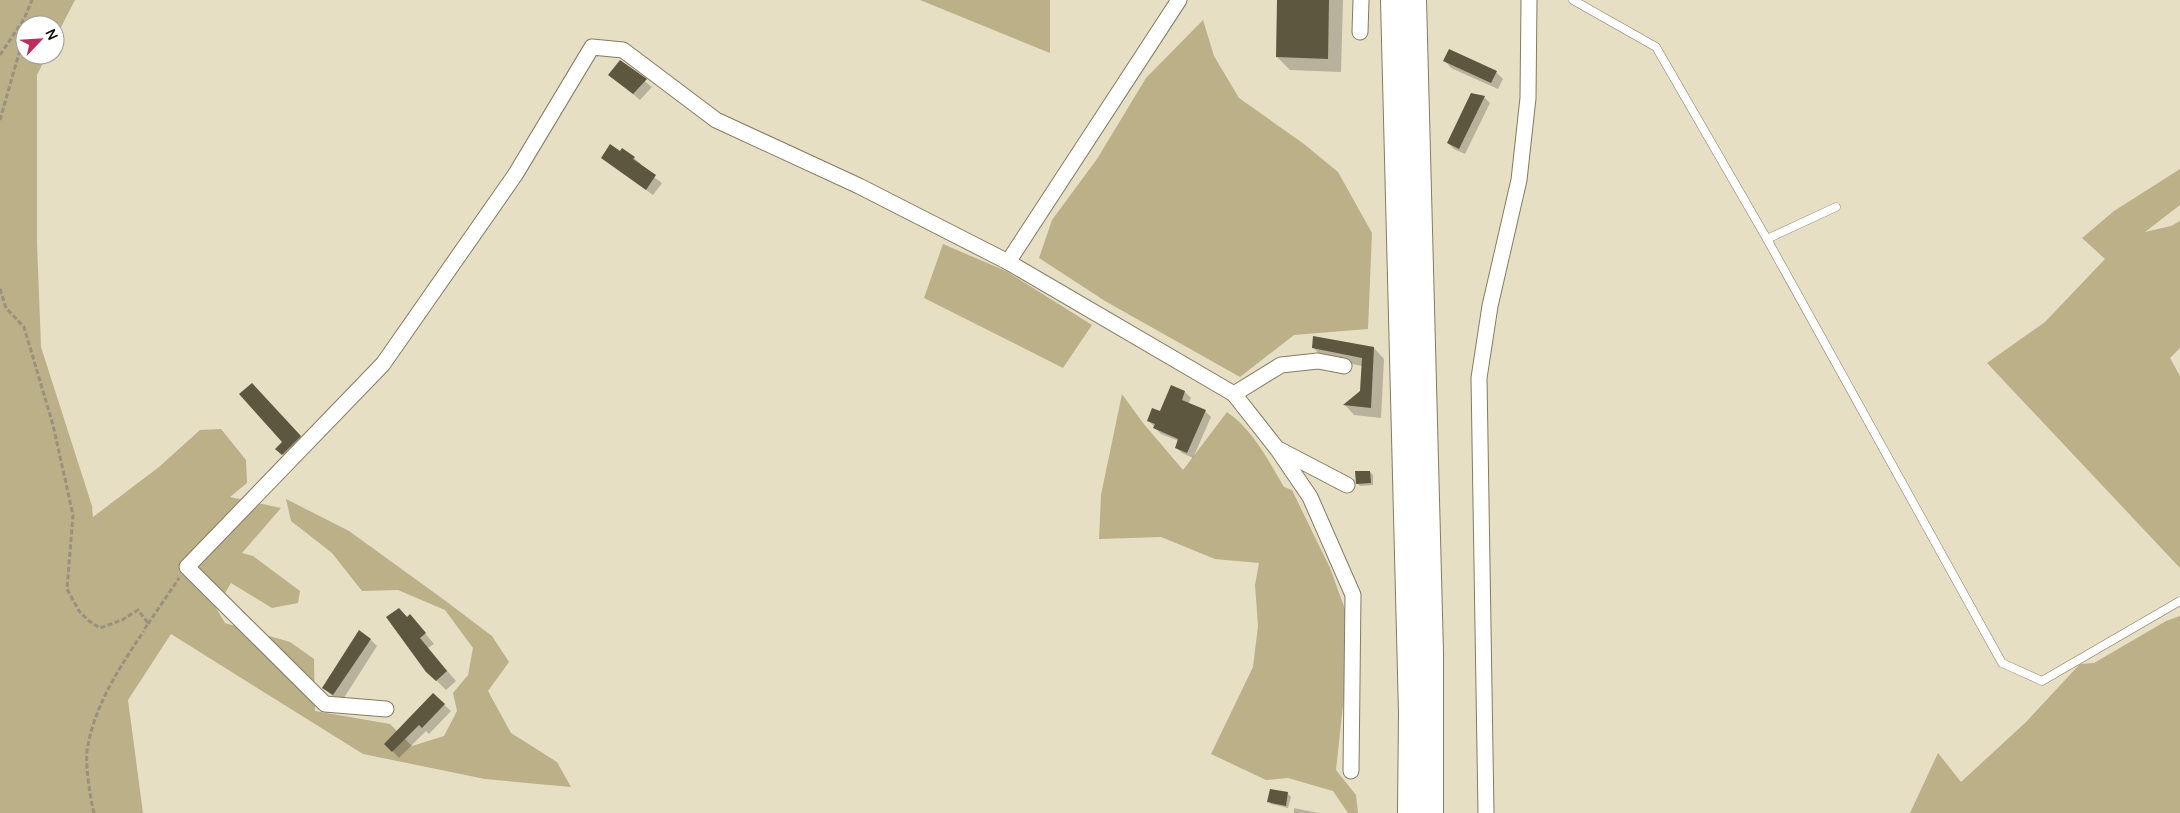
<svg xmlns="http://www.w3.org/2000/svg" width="2180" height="813" viewBox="0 0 2180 813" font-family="Manrope,sans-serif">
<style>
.green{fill:#bbb088}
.shadow{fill:#0003}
.building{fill:#5d5740}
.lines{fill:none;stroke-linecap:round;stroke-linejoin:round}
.service-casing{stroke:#827c63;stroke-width:9}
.minor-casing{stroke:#827c63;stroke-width:17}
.trunk-casing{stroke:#827c63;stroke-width:26}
.path{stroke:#97917e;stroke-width:3;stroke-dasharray:5 2.5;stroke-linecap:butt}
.service{stroke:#fff;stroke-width:8}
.minor{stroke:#fff;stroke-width:15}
.trunk{stroke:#fff;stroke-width:24}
</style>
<rect width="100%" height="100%" fill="#e6dfc4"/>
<g class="green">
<polygon points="0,0 75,0 55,39 55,25 25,25 25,55 47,55 37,75 37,243 41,347 92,506 93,517 159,467 200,430 221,429 246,460 247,483 230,497 281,508 242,553 253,556 300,591 298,603 272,608 231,583 216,608 225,623 290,642 314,659 315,711 390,724 412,746 444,736 457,711 453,693 468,675 473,648 445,610 398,590 362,591 332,553 291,521 286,499 349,531 443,599 492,636 509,662 488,691 511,733 557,762 571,787 485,779 363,754 171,634 128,700 143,813 0,813"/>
<polygon points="920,0 1050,0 1050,53"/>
<polygon points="1203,20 1214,56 1239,98 1304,144 1338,172 1372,233 1368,329 1294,335 1240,377 1105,301 1039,258 1052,220 1097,159 1146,78"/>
<polygon points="2180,169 2180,205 2145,232 2171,226 2180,221 2180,348 2170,358 2180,376 2180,568 1987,363 2045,322 2105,259 2082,238 2114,211"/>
<polygon points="943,244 1006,271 1092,325 1063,368 924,298"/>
<path d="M1122 394 1143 423 1183 470 1227 412C1254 431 1268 460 1284 487L1292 490 1330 568 1345 609V686L1336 770 1356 795 1358 813H1348L1333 791 1288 778 1266 780 1211 754 1253 667 1258 626 1255 585 1259 563 1215 559 1161 537 1099 539 1101 495Z"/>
<polygon points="2180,616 2180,813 1910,813 1938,753 1961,782 2026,722 2080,664 2094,663 2166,621"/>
</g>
<g class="shadow">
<polygon points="1278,0 1343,0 1341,72 1290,70 1277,57"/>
<polygon points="620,61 652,87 640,100 610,75"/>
<polygon points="1445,61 1496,72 1503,79 1498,89 1451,68"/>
<polygon points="1484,97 1490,103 1465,154 1454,149 1448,143"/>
<polygon points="621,153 634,158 641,164 639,166 662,183 653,195 603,158"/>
<polygon points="1313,347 1374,348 1384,359 1381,418 1354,415 1345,405 1361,391 1362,366 1323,358"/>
<polygon points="1171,387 1185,392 1191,398 1188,404 1205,411 1211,417 1193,458 1182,453 1176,447 1179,441 1161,434 1148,420 1161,413"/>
<polygon points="262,395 310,447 293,464 277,449 284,442"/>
<polygon points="1370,472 1373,475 1373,485 1360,486 1357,483"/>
<polygon points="410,615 434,644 428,648 456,681 446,690 427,671 407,618"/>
<polygon points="371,640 377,646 342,701 331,695 323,687"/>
<polygon points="433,695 451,711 429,734 426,731 399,758 386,744"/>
<polygon points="1271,790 1288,794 1291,797 1288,808 1271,804 1269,801"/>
<polygon points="1294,808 1318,813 1294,813"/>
</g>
<g class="building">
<polygon points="1277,0 1329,0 1328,59 1276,57"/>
<polygon points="1449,49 1497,71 1491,83 1443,61"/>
<polygon points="620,60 647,79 633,94 608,75"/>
<polygon points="1471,93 1485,96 1459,149 1447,143"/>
<polygon points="610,144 620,151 622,148 635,157 633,159 656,175 646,190 601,158"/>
<polygon points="1313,336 1374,347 1371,408 1343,405 1360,391 1362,358 1312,348"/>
<polygon points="252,383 301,436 282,455 275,449 282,442 239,394"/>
<polygon points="1171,385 1185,391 1182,400 1206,410 1187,453 1175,448 1178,439 1153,428 1155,424 1147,421 1152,408 1160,411"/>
<polygon points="1355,471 1370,471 1371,483 1356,484"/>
<polygon points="399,608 407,617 410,614 426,633 420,638 447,671 436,681 426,672 386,617"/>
<polygon points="359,630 371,639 333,695 322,688"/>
<polygon points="433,693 445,704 422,728 419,725 392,752 384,744"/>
<polygon points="1270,789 1288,792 1286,806 1267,802"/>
</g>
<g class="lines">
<g class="service-casing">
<g id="service">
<polyline points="1573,0 1656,47 1767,239 2002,663 2042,681 2180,601"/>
<polyline points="1767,239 1836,207"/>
</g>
</g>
<g class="minor-casing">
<g id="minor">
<polyline points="1360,32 1361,0"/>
<polyline points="1008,262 1179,0"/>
<polyline points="1234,394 1281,365 1318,361 1344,366"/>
<polyline points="1280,450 1347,485"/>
<polyline points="386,709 325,704 187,567 383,364 515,175 592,47 623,50 716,120 859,186 1008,262 1234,394 1278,450 1310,497 1353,595 1351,771"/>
<polyline points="1486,813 1479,378 1490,306 1519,180 1528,98 1529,0"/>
</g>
</g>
<g class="trunk-casing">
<g id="trunk">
<polyline points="1393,0 1411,713 1410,813"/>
<polyline points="1414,0 1431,653 1431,813"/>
</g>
</g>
<g class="path">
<polyline points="0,55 24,19 32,0"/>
<polyline points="0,120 25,32 24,19"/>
<polyline points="0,289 6,308 24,327 53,425 73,515 67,589 79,611 89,621 100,628 122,620 138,610 148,623 143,632"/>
<polyline points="148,624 179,578"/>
<path d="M94 813C90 796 84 761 88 745 96 703 120 667 143 632"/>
</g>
<use href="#service" class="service"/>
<use href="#minor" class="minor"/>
<use href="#trunk" class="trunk"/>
</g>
<g transform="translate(40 40) rotate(65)"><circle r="24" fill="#ffffff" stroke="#9f9d9b"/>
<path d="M0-4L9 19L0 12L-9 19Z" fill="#bc2e5d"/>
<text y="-8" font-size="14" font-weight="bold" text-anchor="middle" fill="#0e0b04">N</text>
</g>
</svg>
